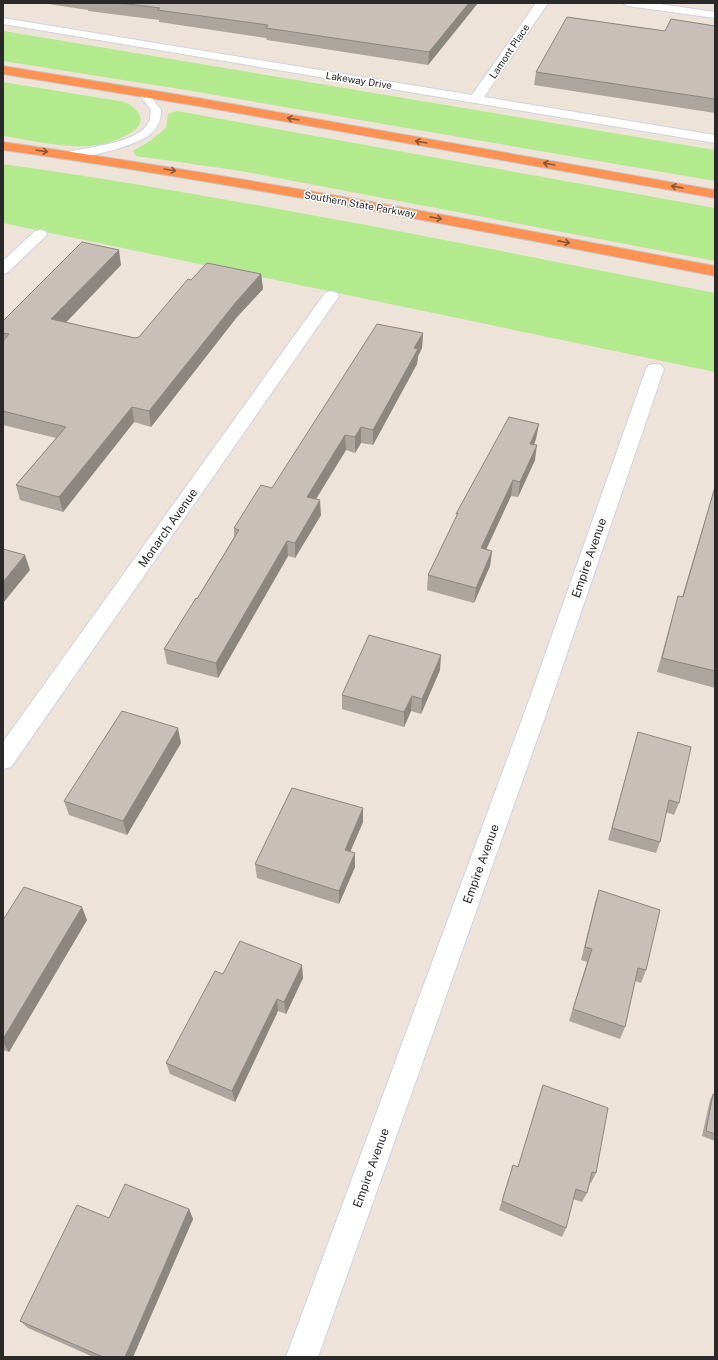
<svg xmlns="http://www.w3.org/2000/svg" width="718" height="1360" viewBox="0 0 718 1360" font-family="'Public Sans',sans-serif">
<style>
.green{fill:#b3ea8e}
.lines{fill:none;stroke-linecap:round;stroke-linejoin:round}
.lane-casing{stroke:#ced3e4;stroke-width:2}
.street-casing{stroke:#ced3e4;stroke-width:2}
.highway-casing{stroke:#c7c7c7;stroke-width:2}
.lane{fill:#fff;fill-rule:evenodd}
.street{fill:#fff;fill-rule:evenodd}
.highway{fill:#ff9251;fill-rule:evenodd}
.wall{fill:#aca59e}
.shaded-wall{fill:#8c8681}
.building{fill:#c8c0b8;stroke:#8c8681}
.oneway{stroke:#89583b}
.labels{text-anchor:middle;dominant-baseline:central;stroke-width:3;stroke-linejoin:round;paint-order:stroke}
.far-street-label{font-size:10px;fill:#292929;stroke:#fff}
.street-label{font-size:12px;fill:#292929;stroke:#fff}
</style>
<rect width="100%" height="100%" fill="#ede3d8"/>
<g class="green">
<polygon points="3,31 715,150 715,181 186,90 3,61"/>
<path d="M3 82 125 102C164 123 121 141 98 145 71 150 31 140 3 136Z"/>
<polygon points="177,111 715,208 715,261 241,171 136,156 133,151 150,141 166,128 168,114"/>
<path d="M3 164C242 198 478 247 715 293V372L3 223Z"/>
</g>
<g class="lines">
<g class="lane-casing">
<path id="lane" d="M143 90 147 91 161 110C161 119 159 125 153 132 141 145 80 161 64 157L62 155 64 153C86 147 138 144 149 122 151 119 150 114 151 110L138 93Z"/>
</g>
<g class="street-casing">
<g id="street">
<polygon points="536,3 548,3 484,97 715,135 715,143 3,24 3,18 472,95"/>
<polygon points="622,3 653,3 715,12 715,18 628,6"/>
<polygon points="40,230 45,231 47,234 45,237 8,272 3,274 3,261 35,231"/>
<polygon points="331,291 337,293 339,296 11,767 3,769 3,742 325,293"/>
<polygon points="655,364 661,365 664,369 550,703 318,1357 286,1357 528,703 646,369 649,365"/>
</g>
</g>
<g class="highway-casing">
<g id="highway">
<polygon points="3,66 198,98 715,190 715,198 198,106 3,74"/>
<path d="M3 142C242 176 478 221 715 266V276C478 230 242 184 3 150Z"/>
</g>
</g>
<use href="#lane" class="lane"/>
<use href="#street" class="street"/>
<use href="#highway" class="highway"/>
</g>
<g class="wall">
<polygon points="42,3 478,3 428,65 267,40 266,38 159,22 159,20 88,11 88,10"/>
<polygon points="715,26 715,113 534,85 536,72 665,31"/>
<polygon points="121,265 66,322 135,338 139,337 191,280 261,274 263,289 237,317 151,427 134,422 63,512 20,500 16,485 56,438 3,425 3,321"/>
<polygon points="423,333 422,348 418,356 417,364 373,445 361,443 355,453 346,450 316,499 321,515 295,558 288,556 218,678 167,664 164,649 197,599 234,537 234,528 272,488"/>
<polygon points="536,439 534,444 535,460 518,497 511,496 486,549 492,551 490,566 474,603 427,590 428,575"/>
<polygon points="715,486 715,688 657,672 678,596 682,597"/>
<polygon points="440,670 421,714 411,711 404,727 342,709 342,695"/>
<polygon points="638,732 679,803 674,815 666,812 660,842 656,853 608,840"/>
<polygon points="181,743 127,835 69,815 64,801"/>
<polygon points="363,822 350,852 355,867 339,904 257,878 255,864"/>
<polygon points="599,890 646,970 641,983 635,981 625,1027 620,1039 569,1021 587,962 581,960 595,903"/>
<polygon points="3,920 87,920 9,1052 3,1050"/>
<polygon points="223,974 303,978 286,1014 278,1011 235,1102 170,1074 166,1063"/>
<polygon points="713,1094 715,1095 715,1141 702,1136 710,1100"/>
<polygon points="540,1096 596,1173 591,1183 590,1183 587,1193 582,1202 573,1199 566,1228 562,1237 499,1210 513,1165 518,1167"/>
<polygon points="189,1209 193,1219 133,1357 93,1357 28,1328 20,1321 109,1218"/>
</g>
<g class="shaded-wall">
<polygon points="469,3 478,3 428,65 429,52"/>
<polygon points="119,250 121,265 55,334 51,319"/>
<polygon points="261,274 263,289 237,317 151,427 149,411 236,302"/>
<polygon points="423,333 422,348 418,356 417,364 373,445 373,430 414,348"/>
<polygon points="132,407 134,422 63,512 59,497"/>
<polygon points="539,424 536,439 528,459 530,444"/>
<polygon points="361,427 361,443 355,453 355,437"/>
<polygon points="345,435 346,450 308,512 307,497"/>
<polygon points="537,445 535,460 518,497 520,482"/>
<polygon points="513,480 511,496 480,563 481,548"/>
<polygon points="320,500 321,515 295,558 295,543"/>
<polygon points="287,541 288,556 218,678 216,663"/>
<polygon points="492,551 490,566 474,603 476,588"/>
<polygon points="25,555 30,570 3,603 3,582"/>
<polygon points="441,655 440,670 421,714 422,699"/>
<polygon points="412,696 411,711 404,727 404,712"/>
<polygon points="178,728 181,743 127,835 123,821"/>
<polygon points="363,808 363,822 345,864 345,850"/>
<polygon points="355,853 355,867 339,904 339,891"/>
<polygon points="82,907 87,920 9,1052 3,1042 3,1039"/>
<polygon points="302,965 303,978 286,1014 284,1002"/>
<polygon points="277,999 278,1011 235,1102 232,1091"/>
<polygon points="189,1209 193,1219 133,1357 125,1357"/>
</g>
<g class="building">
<polygon points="120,3 469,3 429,52 266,28 268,25 157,10 160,8"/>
<polygon points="567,17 665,31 671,19 715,26 715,99 536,72"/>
<polygon points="82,242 119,250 51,319 135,338 139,337 188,279 191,280 207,263 261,274 236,302 149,411 132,407 59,497 16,485 66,427 3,411 3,341 9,334 3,333 3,321"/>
<polygon points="377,324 423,333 414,348 418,349 373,430 361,427 355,437 345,435 307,497 320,500 295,543 287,541 216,663 164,649 196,598 197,599 239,530 234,528 261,485 272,488"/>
<polygon points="509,417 539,424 530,444 537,445 520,482 513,480 481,548 492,551 476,588 428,575 458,513 456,514"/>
<polygon points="715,487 715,671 662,658 678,596 683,597"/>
<polygon points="3,549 25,555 3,582"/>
<polygon points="369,635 441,655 422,699 412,696 404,712 342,695"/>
<polygon points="122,711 178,728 123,821 64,801"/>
<polygon points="638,732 691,747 679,803 669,800 660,842 612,828"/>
<polygon points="292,788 363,808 345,850 355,853 339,891 255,864"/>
<polygon points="24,887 82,907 3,1039 3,920"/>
<polygon points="599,890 660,910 646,970 638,968 625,1027 573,1009 592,949 585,947"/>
<polygon points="240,941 302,965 284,1002 277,999 232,1091 166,1063 215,971 223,974"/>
<polygon points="543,1085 608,1108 596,1173 592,1172 587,1193 576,1189 566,1228 502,1201 513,1165 518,1167"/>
<polygon points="713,1094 715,1095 715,1134 706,1131"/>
<polygon points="125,1184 189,1209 125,1357 103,1357 20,1321 77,1205 109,1218"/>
</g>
<defs><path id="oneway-shaft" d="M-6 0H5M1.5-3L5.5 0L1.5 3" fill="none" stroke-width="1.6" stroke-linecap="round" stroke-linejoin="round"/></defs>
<g class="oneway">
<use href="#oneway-shaft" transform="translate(293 119) rotate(-170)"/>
<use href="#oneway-shaft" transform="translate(421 142) rotate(-170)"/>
<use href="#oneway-shaft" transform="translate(42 151) rotate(8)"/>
<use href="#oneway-shaft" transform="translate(549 164) rotate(-170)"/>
<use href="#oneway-shaft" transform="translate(170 170) rotate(9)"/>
<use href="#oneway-shaft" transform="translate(677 187) rotate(-170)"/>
<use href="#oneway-shaft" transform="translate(436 218) rotate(11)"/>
<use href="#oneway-shaft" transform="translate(564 242) rotate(11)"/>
</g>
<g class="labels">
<g class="far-street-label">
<text transform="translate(509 51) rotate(-56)">Lamont Place</text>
<text transform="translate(359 80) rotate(9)">Lakeway Drive</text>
<text transform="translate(360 204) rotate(10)">Southern State Parkway</text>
</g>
<g class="street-label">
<text transform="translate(168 528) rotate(-55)">Monarch Avenue</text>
<text transform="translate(589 558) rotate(-71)">Empire Avenue</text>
<text transform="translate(481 864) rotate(-70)">Empire Avenue</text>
<text transform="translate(371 1168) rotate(-70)">Empire Avenue</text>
</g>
</g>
<rect width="718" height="1360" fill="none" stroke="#292929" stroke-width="8"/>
</svg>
